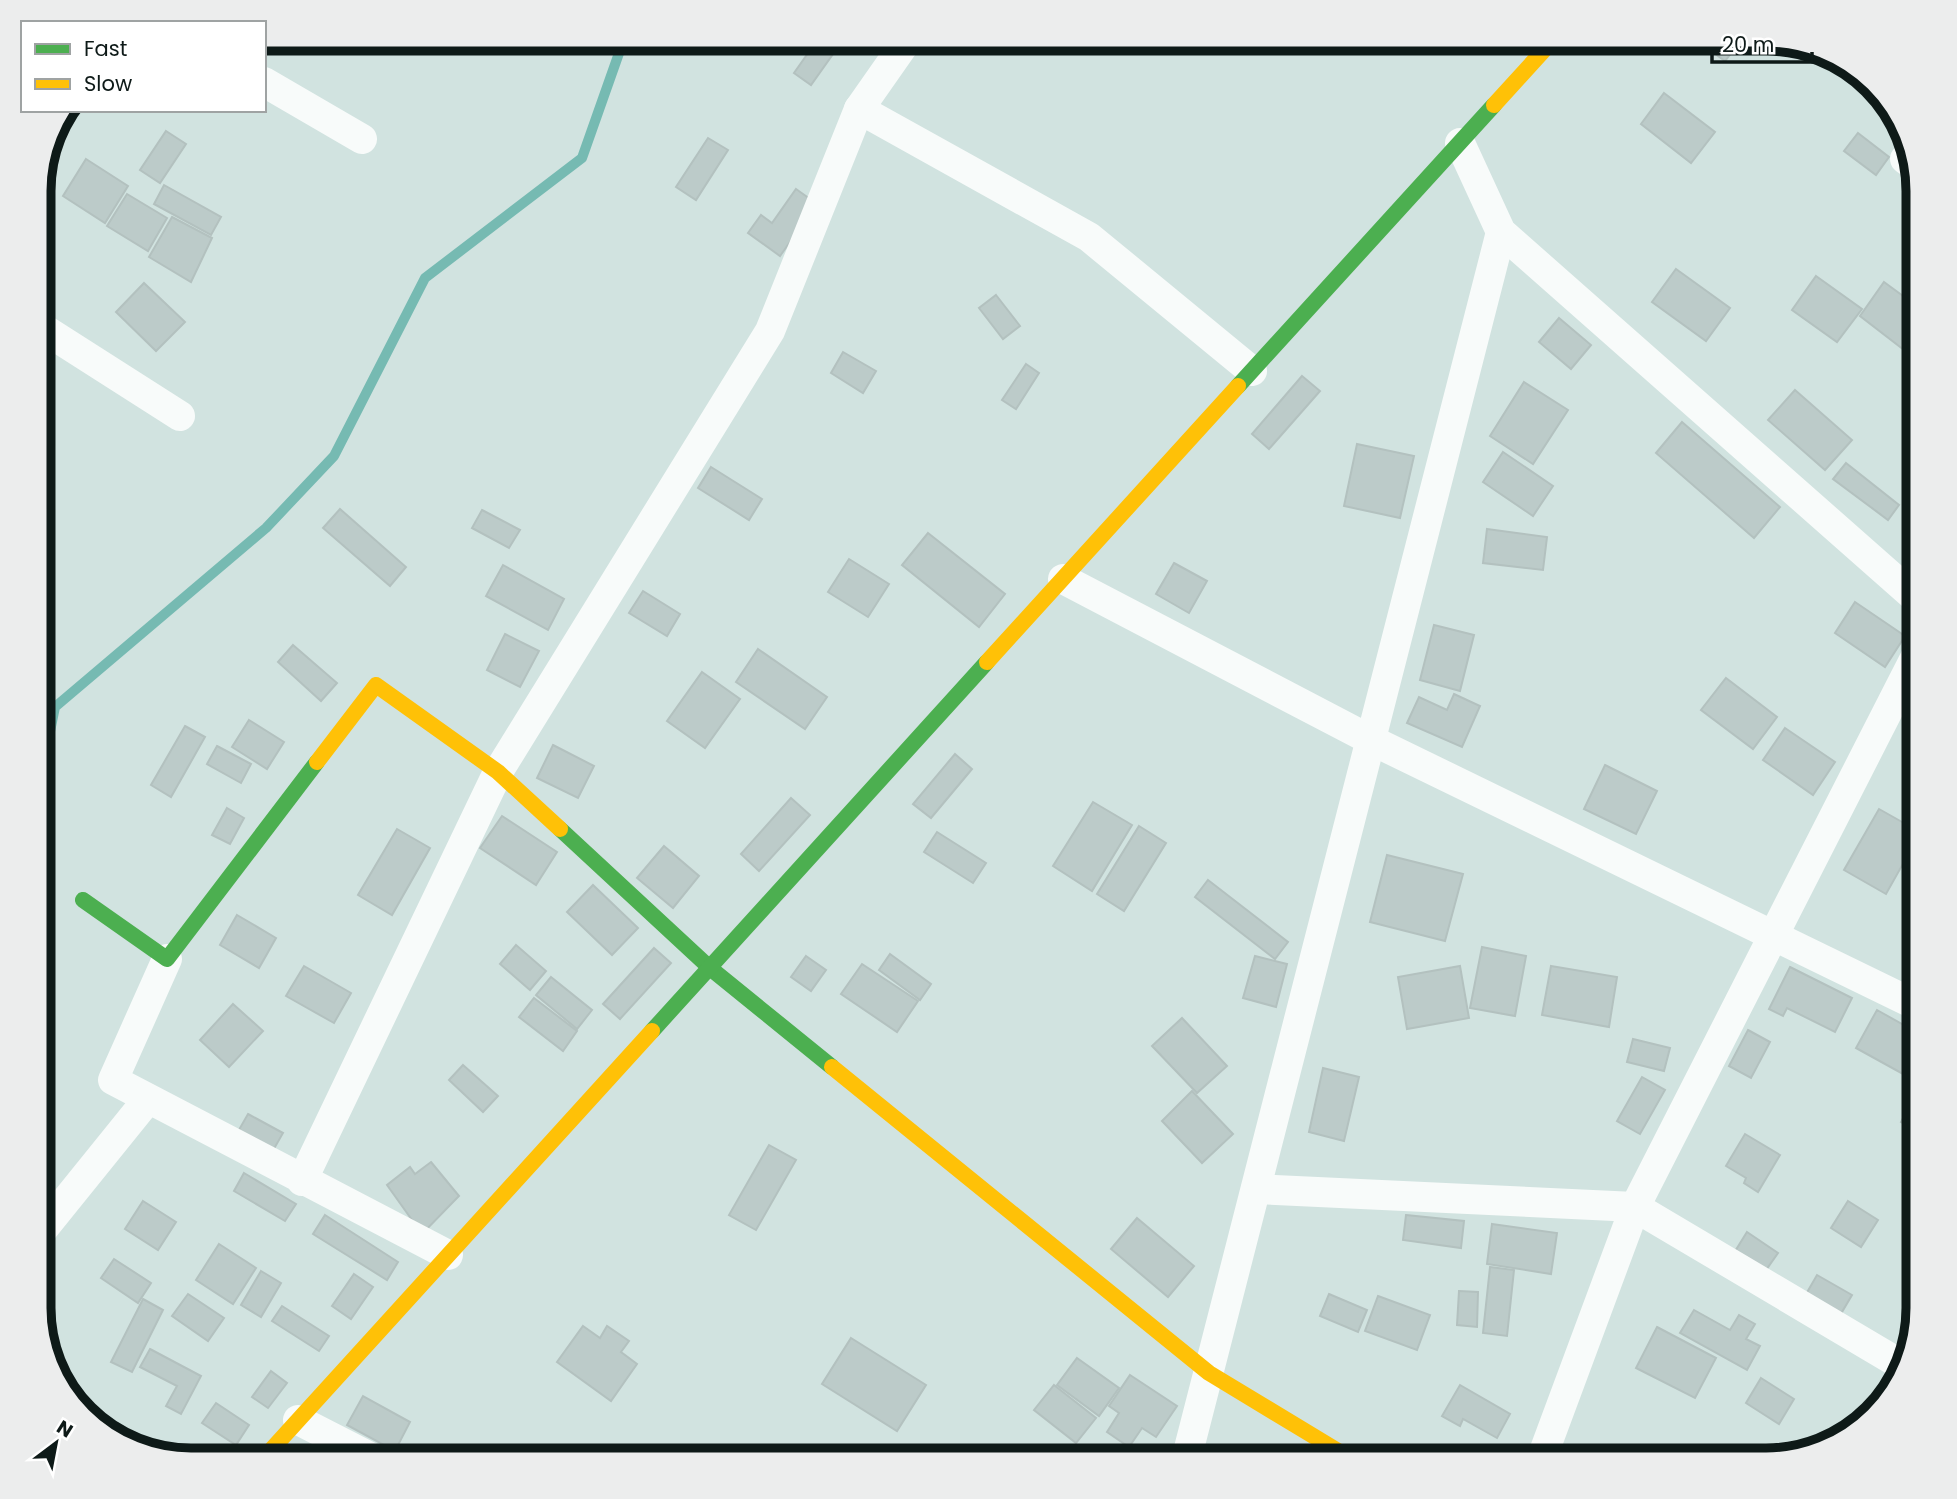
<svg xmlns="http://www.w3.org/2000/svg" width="1957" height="1499" viewBox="0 0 1957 1499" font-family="Poppins,sans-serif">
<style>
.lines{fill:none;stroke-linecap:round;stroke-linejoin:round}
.stream{stroke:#76bab2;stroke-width:10}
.building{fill:#bccbc9;stroke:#b3c1bf;stroke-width:2}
.street{stroke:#f8fbfa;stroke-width:30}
.fast{stroke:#4caf50;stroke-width:16}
.slow{stroke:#ffc107;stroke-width:16}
.rim{fill:none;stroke:#0e1a18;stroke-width:9}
</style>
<rect width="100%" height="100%" fill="#d1e3e0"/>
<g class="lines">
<polyline class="stream" points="39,785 55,707 266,528 334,456 425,278 582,158 624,39"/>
</g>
<g class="building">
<polygon points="818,39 825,39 838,47 811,85 794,73"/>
<polygon points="1352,39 1372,39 1362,48"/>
<polygon points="1695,39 1742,39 1725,61"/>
<polygon points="1664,93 1715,132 1691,163 1641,124"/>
<polygon points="166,131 186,144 160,183 140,170"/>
<polygon points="1858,133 1889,157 1876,175 1844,151"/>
<polygon points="708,138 728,150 696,200 676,187"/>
<polygon points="86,159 128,186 105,223 63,196"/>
<polygon points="164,185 221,217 211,235 154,204"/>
<polygon points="796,189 817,204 780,256 748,233 761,215 772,223"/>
<polygon points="127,194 167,218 148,251 107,226"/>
<polygon points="172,217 212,238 191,282 149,257"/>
<polygon points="1676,269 1730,308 1706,341 1652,302"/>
<polygon points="1816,276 1862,309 1837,342 1792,310"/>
<polygon points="1884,282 1918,307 1917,360 1860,316"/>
<polygon points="144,283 185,322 156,351 116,312"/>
<polygon points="996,295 1020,326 1003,339 979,308"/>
<polygon points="1559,318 1591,345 1571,369 1539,342"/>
<polygon points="843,352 876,371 863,393 831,373"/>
<polygon points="1026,364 1039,373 1016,409 1002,400"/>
<polygon points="1302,376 1320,391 1269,449 1252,434"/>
<polygon points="1524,382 1568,410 1533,464 1490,436"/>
<polygon points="1795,390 1852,440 1825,470 1768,420"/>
<polygon points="1682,422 1780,507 1754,538 1656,453"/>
<polygon points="1357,444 1414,456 1400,518 1344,506"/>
<polygon points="1503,452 1553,486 1533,516 1483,482"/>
<polygon points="1846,463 1899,505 1888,520 1833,479"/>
<polygon points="711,467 762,499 749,520 698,488"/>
<polygon points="340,509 406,567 390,586 323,528"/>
<polygon points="482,510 520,530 509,548 472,528"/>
<polygon points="1487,529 1547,537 1543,570 1483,563"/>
<polygon points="928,533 1005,594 979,627 902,565"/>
<polygon points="849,559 889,584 868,617 828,592"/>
<polygon points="1174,563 1207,581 1189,613 1156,594"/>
<polygon points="503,565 564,599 548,630 486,596"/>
<polygon points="643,591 680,614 667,636 629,613"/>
<polygon points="1855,602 1905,636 1885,667 1835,633"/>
<polygon points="1434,625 1474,635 1460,691 1420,680"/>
<polygon points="505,634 539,651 520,687 487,670"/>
<polygon points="293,645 337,683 321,701 278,662"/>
<polygon points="758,649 827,697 805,729 736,682"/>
<polygon points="702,672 740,699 705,748 667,721"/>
<polygon points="1726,678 1777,717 1753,749 1701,710"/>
<polygon points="1454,694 1480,706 1462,747 1407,723 1419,697 1447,710"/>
<polygon points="249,720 284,742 267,769 232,747"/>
<polygon points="185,726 205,737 171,797 151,785"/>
<polygon points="1785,728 1835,762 1813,795 1763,760"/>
<polygon points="553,745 594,766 578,798 537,778"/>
<polygon points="217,746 251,764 241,783 207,764"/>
<polygon points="955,754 972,769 931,818 913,804"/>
<polygon points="1605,765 1657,791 1636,834 1584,809"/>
<polygon points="791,798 810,815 759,871 741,854"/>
<polygon points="1093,802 1132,825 1092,891 1053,866"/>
<polygon points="227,808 244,818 230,844 212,835"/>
<polygon points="1879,809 1918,831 1918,837 1886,894 1844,870"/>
<polygon points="502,816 557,852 536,885 480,848"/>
<polygon points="1139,826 1166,843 1124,911 1097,894"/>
<polygon points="397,829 430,848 392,915 358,895"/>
<polygon points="937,832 986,863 973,883 924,852"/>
<polygon points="664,846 699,876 673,908 637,878"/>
<polygon points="1387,855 1463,874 1445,941 1370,922"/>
<polygon points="1208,880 1288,942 1275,959 1195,897"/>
<polygon points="593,885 638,928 612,955 567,912"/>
<polygon points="237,915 276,938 259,968 220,945"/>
<polygon points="516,945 546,971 530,990 500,964"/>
<polygon points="1482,947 1526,956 1515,1016 1470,1008"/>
<polygon points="654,948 671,963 620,1019 603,1004"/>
<polygon points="890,954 931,984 920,1000 879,970"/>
<polygon points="806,956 826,970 811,991 791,977"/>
<polygon points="1255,956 1287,964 1276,1007 1243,998"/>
<polygon points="862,964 918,1001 897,1032 841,994"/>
<polygon points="304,966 351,993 334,1023 286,996"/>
<polygon points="1460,966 1469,1018 1407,1029 1398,977"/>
<polygon points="1551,966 1617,977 1609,1027 1542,1015"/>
<polygon points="1790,967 1852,998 1835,1032 1787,1008 1783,1016 1769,1009"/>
<polygon points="551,977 592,1010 577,1029 536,995"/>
<polygon points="534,998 577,1031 563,1051 519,1017"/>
<polygon points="233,1004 263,1031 229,1067 200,1040"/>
<polygon points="1877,1010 1918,1033 1918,1071 1914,1080 1856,1048"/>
<polygon points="1182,1018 1227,1066 1197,1093 1152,1046"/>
<polygon points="1748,1030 1770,1042 1751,1078 1729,1066"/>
<polygon points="1633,1039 1670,1048 1664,1071 1627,1062"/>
<polygon points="463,1065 498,1096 483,1112 449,1080"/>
<polygon points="1323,1068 1359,1077 1344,1141 1309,1132"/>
<polygon points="1642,1077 1665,1090 1640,1134 1617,1121"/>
<polygon points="1918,1089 1918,1131 1901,1122"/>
<polygon points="1192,1091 1233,1134 1202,1163 1162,1121"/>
<polygon points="248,1114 283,1133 271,1154 236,1135"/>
<polygon points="1745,1134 1780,1155 1758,1192 1744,1183 1746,1178 1726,1166"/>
<polygon points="769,1145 796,1160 756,1230 729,1215"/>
<polygon points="431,1162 459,1196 422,1234 387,1185 410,1167 415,1174"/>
<polygon points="244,1173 296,1204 285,1221 234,1191"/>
<polygon points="143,1201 176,1222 158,1250 125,1229"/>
<polygon points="1848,1201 1878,1220 1861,1247 1831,1228"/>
<polygon points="325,1215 398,1262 387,1280 313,1234"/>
<polygon points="1406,1215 1464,1221 1461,1248 1403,1240"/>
<polygon points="1137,1218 1194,1266 1168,1297 1111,1249"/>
<polygon points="1492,1224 1557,1233 1551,1274 1487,1264"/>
<polygon points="1747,1232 1778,1253 1764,1273 1734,1253"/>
<polygon points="219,1244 256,1268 233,1304 196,1280"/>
<polygon points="114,1259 151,1283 138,1303 101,1278"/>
<polygon points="1490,1267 1514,1270 1507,1336 1483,1333"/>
<polygon points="261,1271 281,1283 261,1317 241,1305"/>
<polygon points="354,1274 373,1287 351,1319 332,1306"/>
<polygon points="1817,1275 1852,1295 1839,1317 1805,1296"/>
<polygon points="1459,1291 1478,1292 1477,1327 1457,1325"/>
<polygon points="188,1294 224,1318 208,1341 172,1316"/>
<polygon points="1329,1294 1367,1310 1358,1332 1320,1316"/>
<polygon points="1378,1296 1430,1315 1417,1350 1365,1331"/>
<polygon points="143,1299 163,1310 132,1372 111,1362"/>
<polygon points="282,1306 329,1336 319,1351 272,1321"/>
<polygon points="1694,1310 1730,1330 1739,1315 1755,1324 1746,1339 1760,1346 1747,1370 1680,1333"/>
<polygon points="583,1326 600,1338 607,1326 629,1341 621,1352 637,1364 611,1401 557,1362"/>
<polygon points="1657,1327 1716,1358 1695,1398 1636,1368"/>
<polygon points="851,1338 926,1385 897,1431 822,1384"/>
<polygon points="150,1349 201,1376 181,1414 166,1406 177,1386 140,1367"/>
<polygon points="1077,1358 1119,1388 1099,1416 1057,1385"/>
<polygon points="271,1371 287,1383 268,1408 252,1397"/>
<polygon points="1130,1375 1177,1406 1156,1437 1142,1428 1129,1447 1107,1432 1119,1413 1109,1406"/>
<polygon points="1761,1378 1794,1399 1779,1424 1746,1403"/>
<polygon points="1054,1385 1096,1418 1076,1443 1034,1410"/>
<polygon points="1460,1385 1510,1414 1497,1438 1463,1419 1460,1426 1442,1416"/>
<polygon points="67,1392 88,1405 84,1412"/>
<polygon points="363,1396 410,1422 395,1451 347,1425"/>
<polygon points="216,1403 249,1425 236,1445 202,1423"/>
</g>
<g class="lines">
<g class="street">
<polyline points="264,82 362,139"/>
<polyline points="859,109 1089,237 1252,371"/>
<polyline points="1460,143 1501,232 1918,600"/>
<polyline points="1905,159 1913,165"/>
<polyline points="39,326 180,416"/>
<polyline points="1063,579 1371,740 1918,1006"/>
<polyline points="167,959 113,1080 448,1255"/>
<polyline points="302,1181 498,772 770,331 859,109 908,39"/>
<polyline points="1256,1189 1635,1207 1900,1364"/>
<polyline points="39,1234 148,1099"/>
<polyline points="298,1420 376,1460"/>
<polyline points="1186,1460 1501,232"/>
<polyline points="1541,1460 1635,1207 1918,652"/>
</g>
<g class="fast">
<polyline points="1238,386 1494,105"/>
<polyline points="560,829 710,968 832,1067"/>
<polyline points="83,900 167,959 317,762"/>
<polyline points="652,1031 987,662"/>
</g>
<g class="slow">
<polyline points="1494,105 1554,39"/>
<polyline points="987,662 1238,386"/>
<polyline points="317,762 376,685 498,772 560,829"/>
<polyline points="832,1067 1209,1373 1353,1460"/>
<polyline points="262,1460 652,1031"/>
</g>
</g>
<path d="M0 0H1957V1499H0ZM191 51H1766A140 140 0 0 1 1906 191V1308A140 140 0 0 1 1766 1448H191A140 140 0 0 1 51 1308V191A140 140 0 0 1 191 51Z" fill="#eceded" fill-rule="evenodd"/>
<path class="rim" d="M191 51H1766A140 140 0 0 1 1906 191V1308A140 140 0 0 1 1766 1448H191A140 140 0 0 1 51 1308V191A140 140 0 0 1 191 51Z"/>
<rect x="21" y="21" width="245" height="91" fill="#ffffff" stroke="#9fa3a3" stroke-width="2"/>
<rect x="35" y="44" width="35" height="10" fill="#4caf50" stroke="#9fa3a3" stroke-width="2"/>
<text x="84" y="56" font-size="21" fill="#0e1a18">Fast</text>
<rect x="35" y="79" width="35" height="10" fill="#ffc107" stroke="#9fa3a3" stroke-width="2"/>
<text x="84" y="91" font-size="21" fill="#0e1a18">Slow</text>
<g transform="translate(56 1443) rotate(32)" stroke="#ffffff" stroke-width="5" paint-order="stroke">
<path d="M0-5L12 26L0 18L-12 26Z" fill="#0e1a18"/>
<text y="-10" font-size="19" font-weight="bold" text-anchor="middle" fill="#0e1a18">N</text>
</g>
<path d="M1712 52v10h100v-10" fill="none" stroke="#0e1a18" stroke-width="3.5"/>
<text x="1722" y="52" font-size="21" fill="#0e1a18" stroke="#ffffff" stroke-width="5" paint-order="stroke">20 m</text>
</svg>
